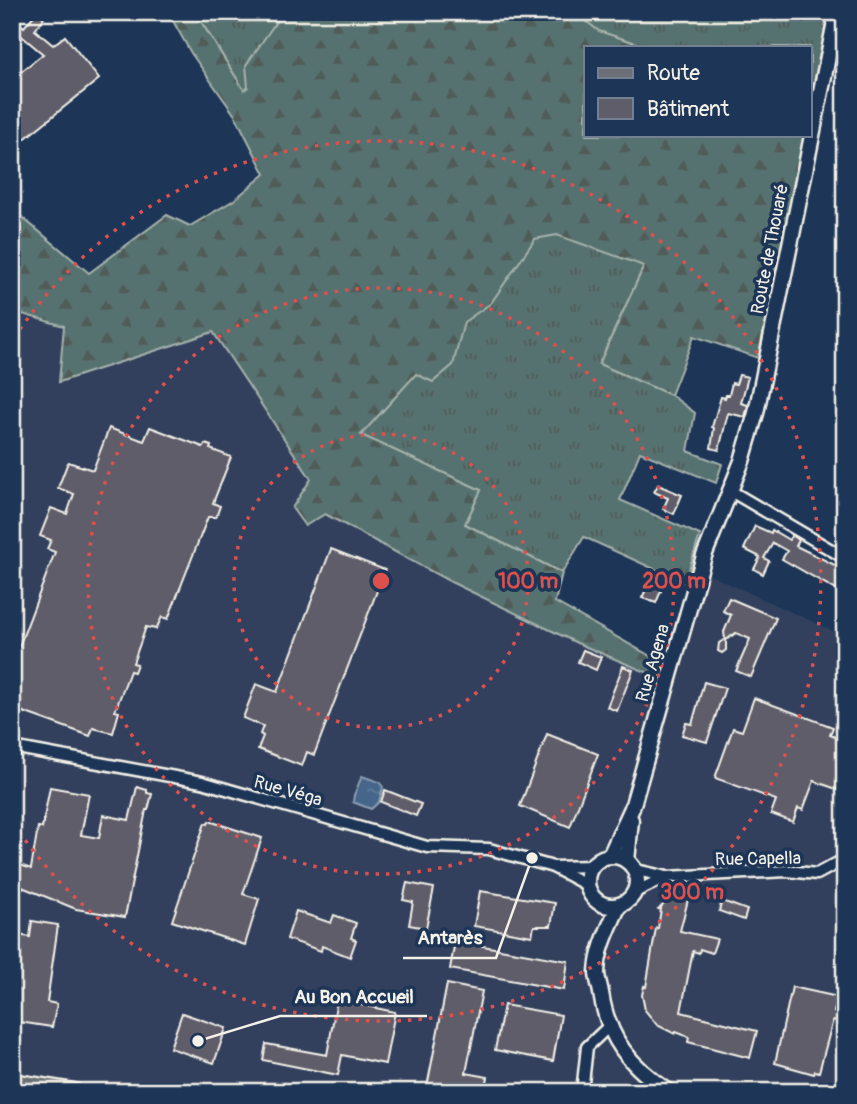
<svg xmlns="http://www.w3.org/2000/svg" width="857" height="1104" viewBox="0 0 857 1104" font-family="Pangolin,sans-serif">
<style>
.built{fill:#31415d}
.grass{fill:url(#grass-tufts);stroke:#a6b2ac;stroke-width:2}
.forest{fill:url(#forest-firs);stroke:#a6b2ac;stroke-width:2}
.water{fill:url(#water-ripples);stroke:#8a9eb0;stroke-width:2}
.building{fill:#605d6b;stroke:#f4f1e8;stroke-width:2}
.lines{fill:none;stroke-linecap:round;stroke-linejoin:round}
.minor-casing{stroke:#f4f1e8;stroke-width:15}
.secondary-casing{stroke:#f4f1e8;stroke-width:19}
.primary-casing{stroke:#f4f1e8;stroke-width:21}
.minor{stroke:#1d3557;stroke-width:10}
.secondary{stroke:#1d3557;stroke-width:14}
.primary{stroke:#6b6f75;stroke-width:16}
.ring{fill:none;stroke:#dc504e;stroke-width:3.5;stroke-dasharray:3.5 7}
.labels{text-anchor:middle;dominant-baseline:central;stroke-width:7;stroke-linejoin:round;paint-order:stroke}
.street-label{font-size:18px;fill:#f4f1e8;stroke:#1d3557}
.centre{fill:#dc504e;stroke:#1d3557;stroke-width:3.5}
.ring-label{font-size:21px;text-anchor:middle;font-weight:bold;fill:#dc504e;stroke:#1d3557;stroke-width:7;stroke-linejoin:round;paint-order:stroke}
.leader{fill:none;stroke:#f4f1e8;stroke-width:2.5}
.callout-dot{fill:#f4f1e8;stroke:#1d3557;stroke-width:2.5}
.callout-label{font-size:19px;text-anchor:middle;font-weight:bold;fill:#f4f1e8;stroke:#1d3557;stroke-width:7;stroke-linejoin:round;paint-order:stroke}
</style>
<defs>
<pattern id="grass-tufts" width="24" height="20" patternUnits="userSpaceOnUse" patternTransform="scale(1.75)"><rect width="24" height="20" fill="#577270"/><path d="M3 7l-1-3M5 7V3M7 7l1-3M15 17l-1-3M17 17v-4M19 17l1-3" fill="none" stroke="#4f5b59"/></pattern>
<pattern id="forest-firs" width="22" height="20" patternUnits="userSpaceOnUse" patternTransform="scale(1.75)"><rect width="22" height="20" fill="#577270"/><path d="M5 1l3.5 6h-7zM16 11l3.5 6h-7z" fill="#4f5b59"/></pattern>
<pattern id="water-ripples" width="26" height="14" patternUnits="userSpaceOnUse" patternTransform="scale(1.75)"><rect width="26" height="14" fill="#44668a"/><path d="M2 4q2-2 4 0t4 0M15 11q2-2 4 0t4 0" fill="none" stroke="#607c9a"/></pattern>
</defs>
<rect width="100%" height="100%" fill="#1d3557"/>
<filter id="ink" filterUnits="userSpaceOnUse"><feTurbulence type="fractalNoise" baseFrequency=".0143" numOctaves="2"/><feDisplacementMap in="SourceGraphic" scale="14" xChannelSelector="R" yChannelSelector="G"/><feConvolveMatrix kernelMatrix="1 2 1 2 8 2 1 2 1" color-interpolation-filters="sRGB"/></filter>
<g filter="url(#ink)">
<polygon class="built" points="12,311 64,326 59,382 213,331 311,479 305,526 324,514 451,582 577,643 659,677 666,665 690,566 844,636 838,651 845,654 845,1092 12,1092"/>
<polygon class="grass" points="195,12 829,12 812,101 810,100 810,47 648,47 560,19 522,214 644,266 599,364 671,395 695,413 688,451 722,464 716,483 640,452 620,500 700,535 690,566 687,584 584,537 562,573 465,524 481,490 361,435 294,170"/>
<polygon class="forest" points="168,12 195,12 244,90 248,87 246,65 283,12 574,12 599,31 648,47 586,47 586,135 805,135 758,358 694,336 671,395 599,364 644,266 557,235 535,239 491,303 464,322 453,365 433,382 416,374 361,435 481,490 465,524 562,573 555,602 666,665 660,678 577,643 451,582 325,514 305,526 292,508 311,479 213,332 59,382 64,326 12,311 12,209 89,273 167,215 190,226 234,200 265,174 236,117 191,53"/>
<polygon class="water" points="362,776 379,782 383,787 379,802 371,809 353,802 354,795"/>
<g class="building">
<polygon points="37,12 44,18 35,30 53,45 65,36 99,79 12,149 12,79 43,54 12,28 12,17 24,27"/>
<polygon points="739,375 748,377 741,403 748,405 745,417 728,413 719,450 711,448 714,428 712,427 721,397 725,398 726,395 729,395 732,383 736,384"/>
<polygon points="150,427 203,447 205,444 211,446 210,449 231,457 213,503 220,506 216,517 208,517 168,619 162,617 156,629 146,627 133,663 137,664 134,672 130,671 115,711 119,712 113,733 93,728 90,736 12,708 12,665 55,552 47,549 51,540 40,536 51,508 67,514 74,494 58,488 68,462 93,470 109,428 144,441"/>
<polygon points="658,485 682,495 674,514 663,509 668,498 654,492"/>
<polygon points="755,526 771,533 772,530 789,540 792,535 799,540 796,546 845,570 845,592 841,590 840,592 782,559 787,551 773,543 764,558 769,561 763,574 754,569 760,557 744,549"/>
<polygon points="331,549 385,570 314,755 307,752 302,766 258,749 263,736 260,734 263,726 243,718 256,684 277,692"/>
<polygon points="650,581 663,586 656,603 642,598"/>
<polygon points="729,598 776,618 751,677 736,671 750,639 736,633 726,640 726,650 722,653 718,651 719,643 725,639 724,632 731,615 723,611"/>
<polygon points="583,650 601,657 596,670 578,662"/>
<polygon points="623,666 633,670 617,711 607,707"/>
<polygon points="704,682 725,688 707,742 682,735 686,723 692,724"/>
<polygon points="754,698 833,727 830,735 845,741 845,792 814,781 803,810 798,808 793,822 771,814 776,800 715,778 733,728 742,731"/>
<polygon points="547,734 598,754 570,827 520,806"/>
<polygon points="50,787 89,794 81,835 99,838 103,815 129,820 137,787 147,790 147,793 152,794 148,810 146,810 125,917 76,909 12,883 12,862 31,869 38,827 42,828"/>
<polygon points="385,790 421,804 416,816 381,802"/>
<polygon points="209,821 262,838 243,894 259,899 245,945 172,921 205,823 208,824"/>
<polygon points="407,883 434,888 426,928 409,925 413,902 403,900"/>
<polygon points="480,891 555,903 551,926 534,926 532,936 474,926"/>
<polygon points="690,892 680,931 717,939 712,953 700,949 699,953 693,951 681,1012 757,1031 750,1058 688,1042 689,1037 676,1032 675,1034 657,1025 645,1010 642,995 644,986 646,987 656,928 658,928 661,909 659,909 673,895"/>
<polygon points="722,901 747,910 744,920 719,911"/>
<polygon points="296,911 331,923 334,915 356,923 351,938 356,940 350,957 322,946 321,951 287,939"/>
<polygon points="32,921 58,925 47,1002 57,1004 52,1027 12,1021 12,934 30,937"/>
<polygon points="455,941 568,961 564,990 450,969"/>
<polygon points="447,984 482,991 466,1073 488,1077 485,1092 454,1092 427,1087"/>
<polygon points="792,987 838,997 834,1012 839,1013 837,1021 833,1020 819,1072 815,1071 814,1074 775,1063"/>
<polygon points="337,1000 395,1012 385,1064 342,1055 338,1075 263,1060 266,1044 327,1055"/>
<polygon points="504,1005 561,1015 553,1061 495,1050"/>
<polygon points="182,1013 226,1028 214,1063 170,1048"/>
</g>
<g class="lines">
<g class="minor-casing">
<g id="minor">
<polyline points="729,490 845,558"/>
<polyline points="12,747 202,782 427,847 489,849 553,867 587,885"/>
<polyline points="553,867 593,866"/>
<polyline points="632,869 667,877 787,871 817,874 845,859"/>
<polyline points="633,893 666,877"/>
<polyline points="582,1092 587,1047 608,1027"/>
</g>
</g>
<g class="secondary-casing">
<g id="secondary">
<polyline points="610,856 632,808 704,556 742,461 756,413 837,12"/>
<circle cx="612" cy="881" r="25"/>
<polyline points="627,861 631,820"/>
<path d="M619 905C610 926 598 948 597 972 597 979 600 986 601 993 608 1039 630 1066 669 1092"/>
</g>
</g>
<g class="primary-casing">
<polyline id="primary" points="12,1082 74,1092"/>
</g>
<use href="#minor" class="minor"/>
<use href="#secondary" class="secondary"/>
<use href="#primary" class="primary"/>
</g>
</g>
<g class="ring">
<circle cx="381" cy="581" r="147"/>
<circle cx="381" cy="581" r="293"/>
<path d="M14 338A440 440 0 1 1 14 824"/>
</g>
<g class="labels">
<g class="street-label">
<text transform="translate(770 249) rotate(-79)">Route de Thouaré</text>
<text transform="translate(653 663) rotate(-74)">Rue Agena</text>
<text transform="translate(288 791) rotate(16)">Rue Véga</text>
<text transform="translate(758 859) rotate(-1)">Rue Capella</text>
</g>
</g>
<circle cx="381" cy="581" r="10" class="centre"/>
<g class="ring-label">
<text x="528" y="588">100 m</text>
<text x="674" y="588">200 m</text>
<text x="692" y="899">300 m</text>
</g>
<path class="leader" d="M532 858L496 958H403M198 1041L280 1016H427"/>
<g class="callout-dot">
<circle cx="532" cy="858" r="7"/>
<circle cx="198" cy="1041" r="7"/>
</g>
<g class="callout-label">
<text x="450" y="944">Antarès</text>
<text x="354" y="1003">Au Bon Accueil</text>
</g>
<rect width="857" height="1104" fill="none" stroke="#1d3557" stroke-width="42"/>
<rect x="21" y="21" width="815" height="1062" fill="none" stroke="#f4f1e8" stroke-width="2.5" filter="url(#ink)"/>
<rect x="584" y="46" width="228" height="91" fill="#1d3557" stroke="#738091" stroke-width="2"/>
<rect x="598" y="68" width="35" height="10" fill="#6b6f75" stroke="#738091" stroke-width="2"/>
<text x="647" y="80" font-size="21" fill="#f4f1e8">Route</text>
<rect x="598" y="98" width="35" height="21" fill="#605d6b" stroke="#738091" stroke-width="2"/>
<text x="647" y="116" font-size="21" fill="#f4f1e8">Bâtiment</text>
</svg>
